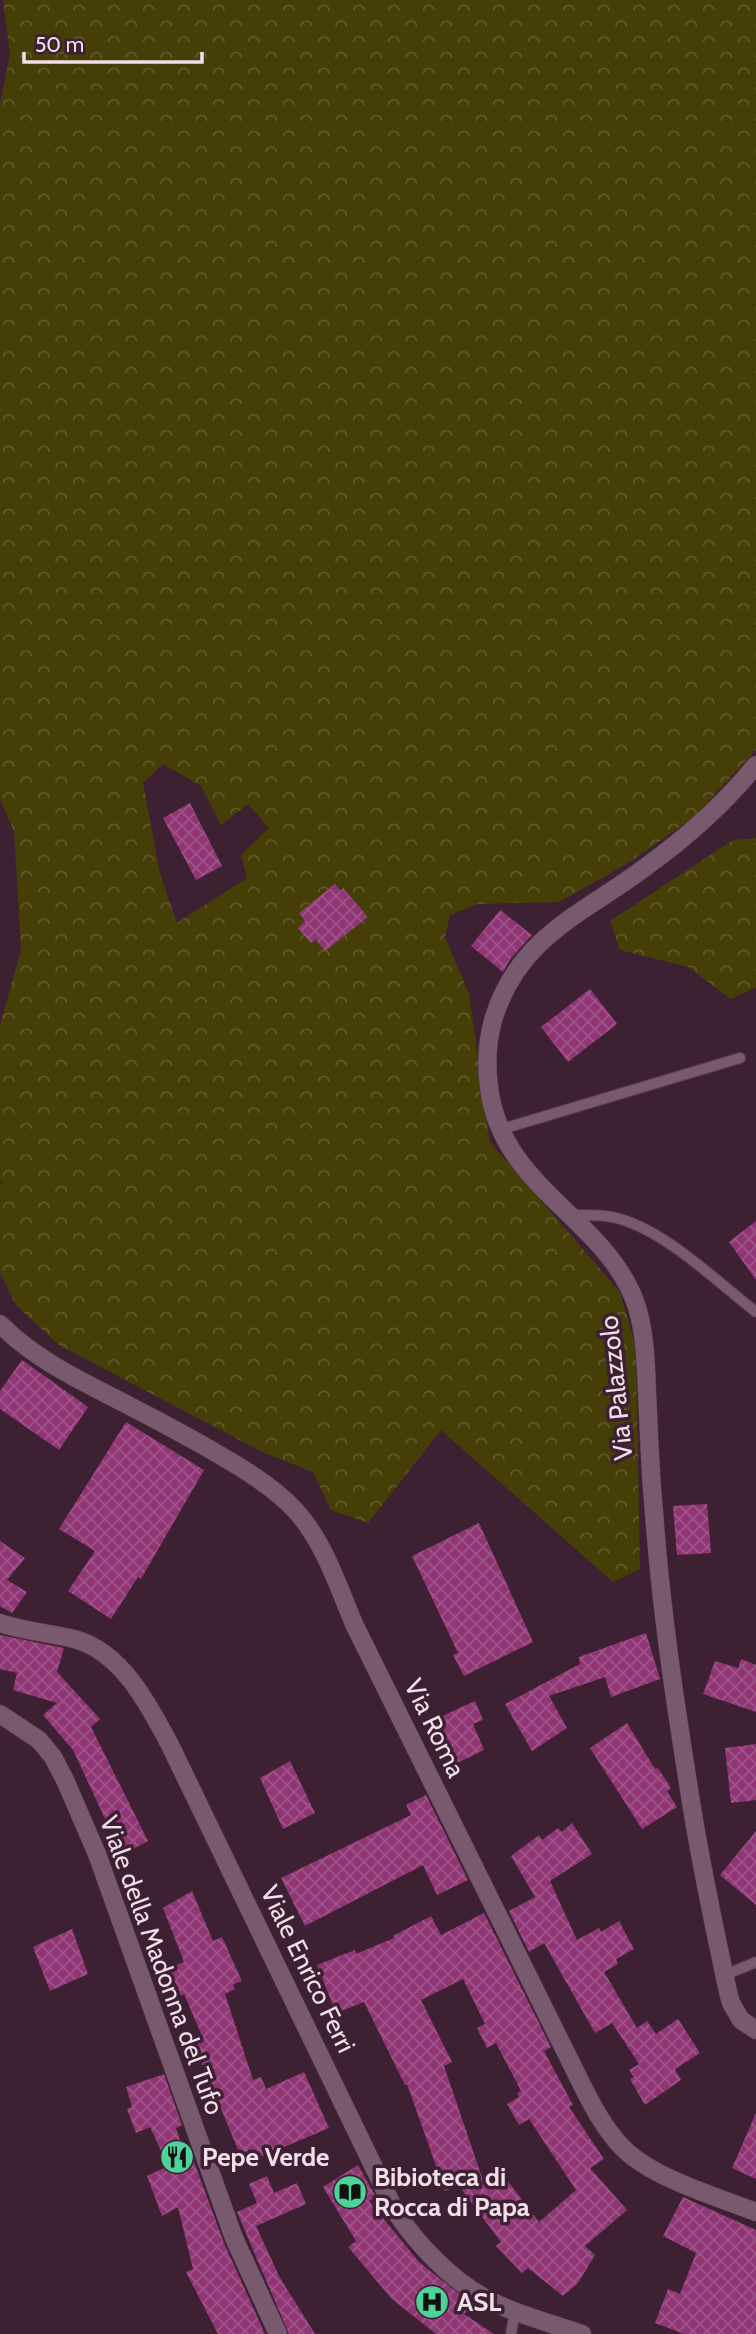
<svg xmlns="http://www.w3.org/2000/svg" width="756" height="2334" viewBox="0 0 756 2334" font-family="Cabin,sans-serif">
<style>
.forest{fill:url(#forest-crowns);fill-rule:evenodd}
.building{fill:url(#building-cross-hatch);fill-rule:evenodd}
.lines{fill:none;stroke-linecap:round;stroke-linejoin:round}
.service-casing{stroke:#553d4d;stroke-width:12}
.minor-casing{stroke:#553d4d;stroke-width:19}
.service{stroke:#79596d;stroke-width:10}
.minor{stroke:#79596d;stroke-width:18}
.labels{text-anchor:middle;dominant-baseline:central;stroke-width:7;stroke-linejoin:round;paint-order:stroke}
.street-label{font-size:26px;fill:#f2dfea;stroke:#3d2133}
.poi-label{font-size:26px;font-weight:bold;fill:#f2dfea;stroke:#3d2133;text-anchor:start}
</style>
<defs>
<pattern id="forest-crowns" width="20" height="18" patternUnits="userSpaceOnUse" patternTransform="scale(1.75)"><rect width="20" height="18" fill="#453e07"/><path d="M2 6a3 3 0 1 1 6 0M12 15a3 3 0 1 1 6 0" fill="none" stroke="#60592b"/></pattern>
<pattern id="building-cross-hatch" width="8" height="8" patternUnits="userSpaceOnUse" patternTransform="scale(1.75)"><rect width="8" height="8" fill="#903675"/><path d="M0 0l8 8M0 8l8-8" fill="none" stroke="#a05389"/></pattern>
</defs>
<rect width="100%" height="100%" fill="#3d2133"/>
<g class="forest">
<path d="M3 0H756V750L693 818 625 865 559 902 477 904 450 915 445 937 469 994 490 1142 620 1292 636 1348 640 1569 613 1582 441 1430 368 1523 331 1510 313 1472 262 1452 59 1345 16 1305 0 1273V1185L2 1183 0 1180V1025L21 950 14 831 0 800V104L10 54ZM163 764 201 786 221 825 248 804 269 828 241 855 247 878 177 923 160 874 143 783ZM335 884 341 891 344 889 367 917 311 943 298 928 305 921 299 913Z"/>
<polygon points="756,838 756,987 731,999 688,967 620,950 610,921 733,840"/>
</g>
<g class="building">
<polygon points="190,803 222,866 196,880 163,818"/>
<polygon points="335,884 341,891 343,888 368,917 325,951 316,940 311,943 298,928 305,921 299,913"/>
<polygon points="500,910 532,935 511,958 503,972 471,946"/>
<polygon points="590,989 617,1024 568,1062 541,1027"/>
<polygon points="756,1221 756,1280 729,1242"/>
<polygon points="22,1360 88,1407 59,1450 0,1409 0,1391"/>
<polygon points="126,1422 204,1470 141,1579 138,1577 111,1619 68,1591 95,1551 59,1529"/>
<polygon points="707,1504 711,1553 677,1555 673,1506"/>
<polygon points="479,1523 533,1642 464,1676 453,1655 458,1653 412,1556"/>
<polygon points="0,1541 25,1558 7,1580 27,1592 12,1613 0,1606"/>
<polygon points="646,1633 660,1679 611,1697 605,1677 549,1696 567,1728 532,1751 505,1704 580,1664 579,1657"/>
<polygon points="0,1635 64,1648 57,1672 100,1719 91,1727 148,1841 122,1855 73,1750 43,1715 57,1703 13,1690 17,1673 0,1669"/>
<polygon points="741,1659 756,1665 756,1712 703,1694 715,1661 738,1668"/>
<polygon points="475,1701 483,1720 473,1724 484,1750 453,1765 431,1721"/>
<polygon points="627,1723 655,1769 658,1768 671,1788 667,1791 677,1807 642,1829 590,1748"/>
<polygon points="756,1744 756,1800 731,1803 725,1748"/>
<polygon points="290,1761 315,1813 283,1829 260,1778"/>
<polygon points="426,1795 468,1880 437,1895 423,1865 305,1926 281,1878 411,1815 406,1805"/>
<polygon points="572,1823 592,1854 550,1881 577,1940 599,1928 601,1932 619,1921 634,1949 616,1959 618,1964 604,1972 637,2028 647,2021 656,2034 678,2019 700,2053 675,2069 681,2080 645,2105 630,2079 634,2077 629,2070 639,2064 612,2023 595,2033 544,1943 529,1952 509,1911 535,1897 511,1856 539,1835 542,1840 558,1828 562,1832"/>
<polygon points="756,1831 756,1905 720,1875"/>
<polygon points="192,1891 213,1941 222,1937 242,1981 233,1984 235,1989 225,1994 253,2080 261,2077 266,2089 304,2072 329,2128 244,2164 193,2042 202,2036 184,1994 181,1996 169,1968 184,1962 163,1908"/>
<path d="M484 1913 551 2047 544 2051 573 2105 569 2107 604 2159 590 2168 627 2210 585 2246 595 2255 578 2283 563 2296 528 2268 522 2273 496 2246 501 2242 459 2186 445 2191 407 2084 405 2085 364 2002 336 2013 317 1965 355 1950 356 1954 394 1938 393 1936 431 1916 441 1935ZM463 1979 485 2024 477 2028 487 2048 496 2043 521 2091 517 2093 519 2097 507 2104 519 2125 529 2119 576 2190 539 2222 503 2175 486 2189 444 2066 452 2062 421 2000Z"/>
<polygon points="72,1929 88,1974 50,1991 33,1947"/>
<polygon points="164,2074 182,2125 176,2128 188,2164 194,2162 224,2243 265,2334 218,2334 186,2272 193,2269 178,2207 162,2216 147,2176 168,2166 150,2127 136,2133 127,2109 132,2107 126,2087"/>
<polygon points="756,2113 756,2179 732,2168"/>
<polygon points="358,2165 376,2197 369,2201 419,2262 472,2304 464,2314 494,2334 436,2334 392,2299 348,2247 356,2241 323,2187"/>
<polygon points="267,2176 274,2193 297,2183 306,2204 256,2226 280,2278 315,2334 289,2334 237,2212 257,2203 249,2184"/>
<polygon points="683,2197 756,2230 756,2334 684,2334 655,2323 668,2289 680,2294 696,2253 663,2236"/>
</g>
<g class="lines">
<g class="service-casing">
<g id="service">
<polyline points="499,1130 740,1058"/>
<path d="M568 1215C583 1215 598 1214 612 1217 662 1227 716 1281 756 1312"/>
<polyline points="725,1975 756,1962"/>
<polyline points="511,2334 515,2311"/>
</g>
</g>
<g class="minor-casing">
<g id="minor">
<path d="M756 765C725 803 687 837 647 866 585 913 520 935 494 1017 487 1040 486 1064 489 1087 501 1190 608 1218 637 1307 645 1333 646 1364 647 1391 649 1431 650 1472 654 1512 661 1611 676 1709 692 1808 699 1852 708 1896 717 1940 722 1961 725 1982 731 2003L741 2020 756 2030"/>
<path d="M0 1324C35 1359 77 1379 120 1401 157 1420 193 1439 228 1460 252 1474 277 1490 296 1511 324 1542 338 1586 354 1624L581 2083C592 2105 604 2128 621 2146 651 2178 715 2196 756 2212"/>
<path d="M0 1623C24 1631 50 1633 74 1639 121 1651 149 1705 170 1745L395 2211C417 2244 450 2279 485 2298 515 2314 550 2323 582 2334"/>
<polyline points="0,1714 39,1740 53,1757 65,1780 97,1854 234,2238 278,2334"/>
</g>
</g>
<use href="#service" class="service"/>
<use href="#minor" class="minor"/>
</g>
<defs>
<g id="restaurant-disc" transform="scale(1.75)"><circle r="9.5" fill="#4dd39a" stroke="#3d2133"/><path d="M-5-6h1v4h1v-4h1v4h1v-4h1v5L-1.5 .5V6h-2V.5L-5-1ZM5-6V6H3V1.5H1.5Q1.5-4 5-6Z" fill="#111"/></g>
<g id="library-disc" transform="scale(1.75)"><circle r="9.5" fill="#4dd39a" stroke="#3d2133"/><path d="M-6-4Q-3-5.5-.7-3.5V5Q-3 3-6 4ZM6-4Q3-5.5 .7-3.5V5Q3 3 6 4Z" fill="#111"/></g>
<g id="hospital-disc" transform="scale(1.75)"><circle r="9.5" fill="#4dd39a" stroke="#3d2133"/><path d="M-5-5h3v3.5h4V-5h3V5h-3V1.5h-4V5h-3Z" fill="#111"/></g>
</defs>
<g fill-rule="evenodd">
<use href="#restaurant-disc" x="177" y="2157"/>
<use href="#library-disc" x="350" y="2192"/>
<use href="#hospital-disc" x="432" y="2302"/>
</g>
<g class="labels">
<g class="street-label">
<text transform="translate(616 1388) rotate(-96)">Via Palazzolo</text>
<text transform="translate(435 1728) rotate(64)">Via Roma</text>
<text transform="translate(162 1965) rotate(70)">Viale della Madonna del Tufo</text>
<text transform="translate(308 1969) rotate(64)">Viale Enrico Ferri</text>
</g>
<g class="poi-label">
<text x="202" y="2157">Pepe Verde</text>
<text x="374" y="2177">Bibioteca di<tspan x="374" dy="30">Rocca di Papa</tspan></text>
<text x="457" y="2302">ASL</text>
</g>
</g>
<path d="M24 52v10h178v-10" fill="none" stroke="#f2dfea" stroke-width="3.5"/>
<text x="35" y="52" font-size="21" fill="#f2dfea" stroke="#3d2133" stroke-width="5" paint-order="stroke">50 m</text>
</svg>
